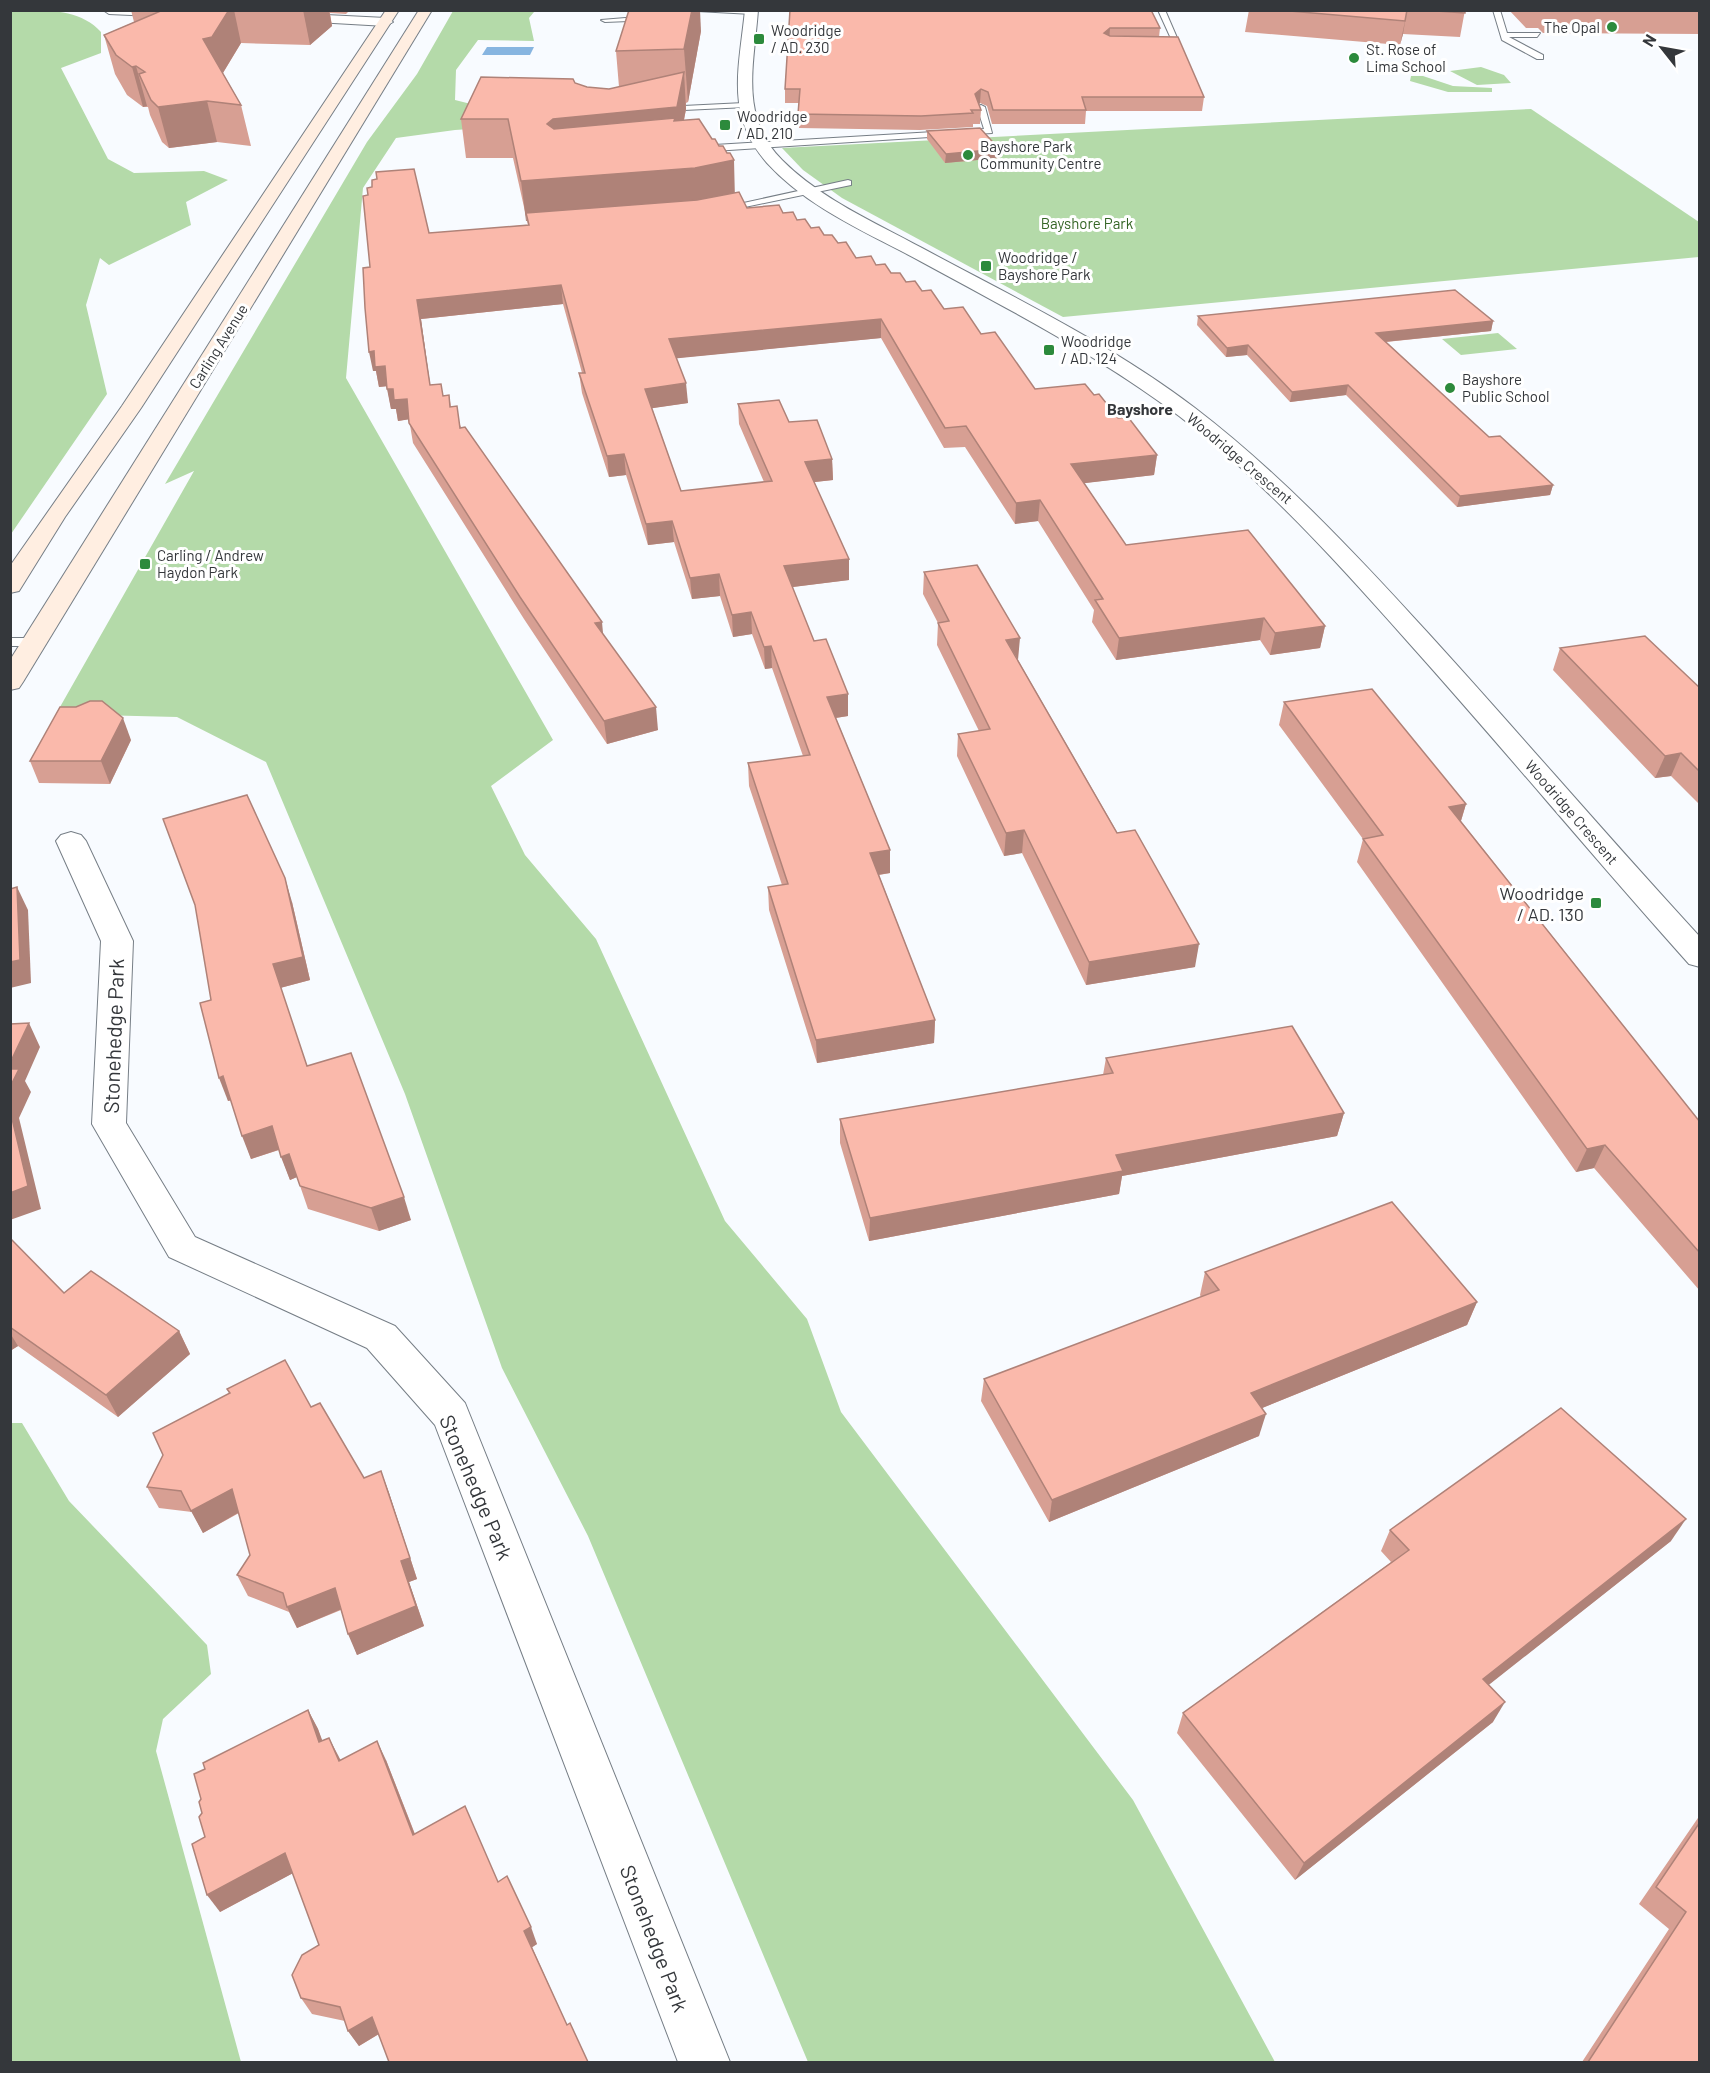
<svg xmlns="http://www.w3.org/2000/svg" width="1710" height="2073" viewBox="0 0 1710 2073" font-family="Barlow,sans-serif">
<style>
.green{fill:#b4daa9}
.water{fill:#87b5e0}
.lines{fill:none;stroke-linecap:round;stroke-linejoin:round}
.service-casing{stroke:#767e86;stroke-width:2}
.minor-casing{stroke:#767e86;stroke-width:2}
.tertiary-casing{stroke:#767e86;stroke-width:2}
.secondary-casing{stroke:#767e86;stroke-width:2}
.service{fill:#fff;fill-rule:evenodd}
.minor{fill:#fff;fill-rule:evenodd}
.tertiary{fill:#fff;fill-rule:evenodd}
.secondary{fill:#ffeee1;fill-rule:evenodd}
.wall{fill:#d79f93}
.shaded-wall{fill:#af8278}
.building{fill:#fab9ab;stroke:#af8278;stroke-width:1.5}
.poi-dot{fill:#2c8a3c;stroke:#fff;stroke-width:2}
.labels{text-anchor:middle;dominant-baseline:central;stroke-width:6;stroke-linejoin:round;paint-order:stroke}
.far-poi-label{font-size:15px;fill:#34373b;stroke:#fff;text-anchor:start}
.far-park-label{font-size:15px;fill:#346525;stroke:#fff}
.far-street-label{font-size:15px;fill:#34373b;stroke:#fff}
.far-neighbourhood-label{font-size:16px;font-weight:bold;fill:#34373b;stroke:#fff}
.poi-label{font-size:18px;fill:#34373b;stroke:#fff;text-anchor:end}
.near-street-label{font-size:21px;fill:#34373b;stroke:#fff}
</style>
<rect width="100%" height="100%" fill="#f8fbff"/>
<g class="green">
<path d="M11 10C41 10 79 7 101 32V53L61 68 108 159 134 173 204 171 228 180 186 202 191 225 109 265 100 258 86 305 107 394 11 534Z"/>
<polygon points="453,11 534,12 529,18 534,41 478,40 456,70 455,100 499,111 501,127 455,130 396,138 363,188 346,378 553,740 491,786 525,855 596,939 725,1221 807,1319 841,1412 1133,1800 1275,2062 808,2062 588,1536 502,1368 405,1094 266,762 177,717 56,714 194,471 165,484 367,142 417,74"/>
<polygon points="1481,67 1504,75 1511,83 1477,85 1450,71"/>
<polygon points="1411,76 1423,76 1453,86 1492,88 1492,92 1448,92 1410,81"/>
<polygon points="1531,109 1699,222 1699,257 1063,317 842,198 803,170 782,148"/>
<polygon points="1498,333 1517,349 1461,355 1442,339"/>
<polygon points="10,1423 22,1423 69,1501 207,1645 211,1674 163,1719 156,1751 241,2062 11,2062"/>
</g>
<polygon class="water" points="487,47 534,47 530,55 482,55"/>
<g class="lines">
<g class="service-casing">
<g id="service">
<polygon points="679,10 755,10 756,12 752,14"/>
<polygon points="1158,10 1165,10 1181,47 1160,45 1173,43"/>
<polygon points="1493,10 1500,10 1507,33 1540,33 1537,37 1509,37 1543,55 1543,59 1537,59 1502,40"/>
<polygon points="650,16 653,20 605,22 601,20"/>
<polygon points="744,103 747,107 663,111 659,109 663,107"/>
<polygon points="981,105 985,107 992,133 698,152 694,149 698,146 984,129 977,107"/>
<polygon points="848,180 851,181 851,185 721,212 716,209"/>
<polygon points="10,638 35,638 42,642 35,646 10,646"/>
</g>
</g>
<g class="minor-casing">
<g id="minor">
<polygon points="103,10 180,10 182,13 175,17 109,14"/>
<polygon points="286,13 386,18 393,22 386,26 281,20 281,14"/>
<polygon points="71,832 81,835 86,841 133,941 126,1123 195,1237 395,1326 465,1403 730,2062 678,2062 435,1425 367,1348 169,1257 92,1124 101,941 56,841 61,835"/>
</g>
</g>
<g class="tertiary-casing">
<path id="tertiary" d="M745 10H758C754 65 739 117 782 160 821 199 874 222 922 248 1015 298 1111 344 1195 408 1281 474 1356 554 1428 633 1520 734 1608 837 1700 937V967L1689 964C1594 858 1503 748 1408 642 1337 562 1264 481 1179 416 1098 355 1008 309 920 261 868 233 808 208 767 163 725 115 739 69 745 10Z"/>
</g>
<g class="secondary-casing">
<g id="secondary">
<polygon points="386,10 399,10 141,408 65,517 19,591 10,593 10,566 122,406"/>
<polygon points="419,10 432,10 23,682 19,688 10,690 10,660"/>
</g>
</g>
<use href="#service" class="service"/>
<use href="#minor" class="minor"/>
<use href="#tertiary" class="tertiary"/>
<use href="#secondary" class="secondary"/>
</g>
<g class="wall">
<polygon points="131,10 350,10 346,14 330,13 332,26 310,45 241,43 223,73 241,105 251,146 217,142 169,148 162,142 150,115 148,107 143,107 127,95 115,74 104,35 134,22"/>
<polygon points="790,10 1160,28 1159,37 1204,97 1202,111 1086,111 1085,124 992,124 987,106 980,103 979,104 981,110 980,124 973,124 973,127 920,130 799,128 799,103 785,103 785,89"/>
<polygon points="1249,10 1465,10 1460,37 1403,34 1400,45 1245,32"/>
<polygon points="1509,10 1700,10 1700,34 1543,33 1538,28 1526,28"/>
<polygon points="701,31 688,102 686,103 686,109 684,120 735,193 747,208 783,213 838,243 856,258 876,265 922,291 944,309 981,334 1035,389 1094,395 1157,455 1154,475 1084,483 1126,545 1325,626 1320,648 1270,655 1260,640 1116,660 1092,622 1094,610 1038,521 1015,524 965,447 944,448 881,338 676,358 688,403 652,408 681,491 764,482 739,424 738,404 789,422 832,459 833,480 814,482 849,559 849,580 792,587 814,641 848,716 836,718 890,850 890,873 879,875 935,1020 934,1043 817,1063 769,910 768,887 782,885 749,786 748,763 803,756 772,668 765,669 752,634 733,637 720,596 692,599 674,542 648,545 626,475 609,477 582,393 579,373 582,373 563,304 421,319 430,385 443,395 449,395 451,407 461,427 603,634 658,730 607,744 524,619 413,443 409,419 398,421 396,409 391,409 387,386 379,387 376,371 373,371 370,267 429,233 528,225 513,158 466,158 461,119 575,83 587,87 609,89 619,87 616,51"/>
<polygon points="927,131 999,149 999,158 945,163 927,139"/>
<polygon points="1198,316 1493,321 1491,331 1386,342 1489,437 1553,485 1550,495 1457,507 1346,395 1290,402 1247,355 1226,357 1197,325"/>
<polygon points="924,572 1018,660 1195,967 1086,985 1022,853 1004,856 957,756 958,734 979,731 937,645 938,623 923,594"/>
<polygon points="1560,648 1700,688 1700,805 1671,776 1655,778 1553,670"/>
<polygon points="1284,702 1466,804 1461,821 1700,1122 1700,1291 1594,1168 1576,1172 1357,862 1363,839 1279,725"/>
<polygon points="131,740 110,784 39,783 30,761"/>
<polygon points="292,902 310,980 280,988 307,1066 411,1220 379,1231 308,1209 297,1177 290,1180 279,1150 251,1159 231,1100 228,1101 211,1000"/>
<polygon points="1106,1058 1344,1113 1337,1136 1122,1176 1119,1194 869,1241 840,1143 840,1119 1103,1075"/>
<polygon points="10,1238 64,1293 179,1331 190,1354 118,1417 18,1346 10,1351"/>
<polygon points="1205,1272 1477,1302 1467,1325 1262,1408 1259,1436 1049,1522 981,1401 984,1379 1201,1297 1200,1295"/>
<polygon points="227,1389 311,1407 364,1478 381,1471 389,1493 417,1579 409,1582 424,1626 357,1655 341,1610 297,1628 289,1612 248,1596 237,1575 250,1555 239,1513 203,1533 192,1512 159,1508 147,1487 229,1393"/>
<polygon points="1390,1530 1671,1541 1488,1685 1493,1722 1295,1880 1177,1733 1183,1713 1391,1562 1381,1551"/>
<polygon points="308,1710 318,1729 322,1741 341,1760 386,1760 415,1834 498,1882 537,1944 532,1947 567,2025 588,2062 379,2034 359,2046 348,2031 345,2021 312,2014 301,1998 319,1945 293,1873 220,1912 205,1837 202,1813 201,1799 205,1769"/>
<polygon points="1700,1815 1700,2062 1582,2062 1669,1929 1639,1904"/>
</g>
<g class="shaded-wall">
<polygon points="229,10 234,10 241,43 221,76 203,39"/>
<polygon points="303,10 329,10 332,26 310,45"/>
<polygon points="692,10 700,10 701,31 688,102 684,49"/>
<polygon points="1407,10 1403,34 1400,45 1405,21"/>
<polygon points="1110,28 1109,41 1104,33"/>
<polygon points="136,66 147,106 143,107 132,67"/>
<polygon points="684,72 686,109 679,145 552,163 547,124 553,119"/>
<polygon points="981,89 980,103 975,108 975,94"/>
<polygon points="207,101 217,142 169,148 158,107"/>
<polygon points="999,149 999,158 945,163 946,154"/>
<polygon points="734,160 735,200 526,213 527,221 526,221 521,181"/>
<polygon points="561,285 563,304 421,319 433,405 417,300"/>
<polygon points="881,319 881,338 670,359 669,339"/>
<polygon points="1493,321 1491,331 1374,343 1376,333"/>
<polygon points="1248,345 1247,355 1226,357 1227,348"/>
<polygon points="374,351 385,366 389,386 379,387 376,371 373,371 369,352"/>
<polygon points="686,383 688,403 647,409 645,389"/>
<polygon points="1348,385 1346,395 1290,402 1292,392"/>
<polygon points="387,389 393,389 407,399 411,419 398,421 396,409 391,409"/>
<polygon points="624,454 626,475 609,477 607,456"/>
<polygon points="1157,455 1154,475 1069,485 1071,464"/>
<polygon points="832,459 833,480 806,483 805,462"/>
<polygon points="1553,485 1550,495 1457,507 1460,496"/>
<polygon points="1040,500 1038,521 1015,524 1016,503"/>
<polygon points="672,521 674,542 648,545 646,524"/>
<polygon points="849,559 849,580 785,588 784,566"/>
<polygon points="719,574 720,596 692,599 690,578"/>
<polygon points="751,612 752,634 733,637 732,615"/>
<polygon points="1264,618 1260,640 1116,660 1119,638"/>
<polygon points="602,622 604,644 595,623"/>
<polygon points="1325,626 1320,648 1270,655 1275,633"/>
<polygon points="1020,638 1018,660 1006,640"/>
<polygon points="771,646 772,668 765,669 764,647"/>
<polygon points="848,694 848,716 828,719 827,697"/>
<polygon points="656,707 658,730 607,744 604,721"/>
<polygon points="123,718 131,740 110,784 101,761"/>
<polygon points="1681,753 1671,776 1655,778 1665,756"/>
<polygon points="1466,804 1459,827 1449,807"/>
<polygon points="1024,830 1022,853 1004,856 1006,833"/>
<polygon points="890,850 890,873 870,876 870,853"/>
<polygon points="285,878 292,902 310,980 280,988 273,964"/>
<polygon points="17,887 28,910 31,983 10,988 10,962"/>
<polygon points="1199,944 1195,967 1086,985 1089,962"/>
<polygon points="935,1020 934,1043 817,1063 816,1040"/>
<polygon points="29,1023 40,1047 25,1081 31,1092 19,1118 41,1209 10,1220 10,1063"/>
<polygon points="223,1076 232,1100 228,1101 219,1078"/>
<polygon points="1344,1113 1337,1136 1122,1176 1119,1194 869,1241 870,1218 1116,1155"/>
<polygon points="272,1126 281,1149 251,1159 242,1136"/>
<polygon points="1605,1145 1594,1168 1576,1172 1587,1149"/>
<polygon points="289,1154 297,1177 290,1180 281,1157"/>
<polygon points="404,1197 411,1220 379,1231 371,1208"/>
<polygon points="1477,1302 1467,1325 1245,1415 1251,1393"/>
<polygon points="179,1331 190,1354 118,1417 106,1395"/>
<polygon points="10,1333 18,1346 10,1351"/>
<polygon points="1266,1414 1259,1436 1049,1522 1052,1500"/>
<polygon points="381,1471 389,1493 417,1579 409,1582 424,1626 357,1655 348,1634 401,1561"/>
<polygon points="232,1489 243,1510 203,1533 191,1511"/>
<polygon points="1686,1519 1671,1541 1471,1699 1483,1679"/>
<polygon points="335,1588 344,1608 297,1628 287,1607"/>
<polygon points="1505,1702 1493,1722 1295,1880 1304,1863"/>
<polygon points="308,1710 318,1729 330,1761 319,1742"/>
<polygon points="329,1738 339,1757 349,1780 339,1761"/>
<polygon points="377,1741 386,1760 422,1853 413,1835"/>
<polygon points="285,1853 297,1871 220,1912 207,1895"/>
<polygon points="531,1927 537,1944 531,1948 524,1931"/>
<polygon points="372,2017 382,2032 359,2046 348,2031"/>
</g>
<g class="building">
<polygon points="163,10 229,10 212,37 203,39 241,105 207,101 158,107 151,100 139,74 145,72 136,66 132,67 116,55 104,35"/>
<polygon points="629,10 692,10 684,49 616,51"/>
<polygon points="790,10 1151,10 1160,28 1110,28 1104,33 1110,36 1178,37 1204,97 1082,97 1086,110 993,110 988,92 981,89 975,94 981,110 971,110 973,113 921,116 798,114 800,89 785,89"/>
<polygon points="1278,10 1407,10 1405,21"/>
<polygon points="1421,10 1465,10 1465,13"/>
<polygon points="684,72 677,107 553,119 547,124 554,129 675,118 674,121 699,119 712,139 715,139 719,146 723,146 727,153 730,153 734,160 695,168 521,181 508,119 461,119 481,77 573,79 575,83 587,87 609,89"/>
<polygon points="980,128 999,149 946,154 927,131"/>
<polygon points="414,169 429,233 529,225 526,213 697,200 739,192 747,208 779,205 783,213 793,212 797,220 805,219 811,228 819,227 824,235 832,235 838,243 846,242 856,258 871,256 876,265 885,264 891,273 900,273 906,282 915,281 922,291 931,290 944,309 963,307 981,334 995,332 1035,389 1085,384 1094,395 1099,394 1118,418 1128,417 1157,455 1071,464 1126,545 1248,530 1325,626 1275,633 1264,618 1119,638 1095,600 1103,599 1040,500 1016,503 966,426 945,428 881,319 669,339 686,383 645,389 681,491 772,481 738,404 779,400 789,422 817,420 832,459 805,462 849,559 784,566 814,641 826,639 848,694 827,697 890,850 870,853 935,1020 816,1040 768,887 788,884 748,763 810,755 771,646 764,647 751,612 732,615 719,574 690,578 672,521 646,524 624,454 607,456 579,373 585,373 561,285 417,300 430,385 441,384 443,396 449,395 450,407 457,406 460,428 465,427 602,622 595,623 656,707 604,721 520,597 409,423 407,399 394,400 393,389 387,389 385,366 375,367 374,351 369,352 365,308 363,268 370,267 363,196 368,195 367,188 372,187 372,180 377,179 376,172"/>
<polygon points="1455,290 1493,321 1376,333 1489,437 1500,436 1553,485 1460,496 1348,385 1292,392 1248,345 1227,348 1198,316"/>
<polygon points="977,565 1020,638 1006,640 1117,833 1135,830 1199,944 1089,962 1024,830 1006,833 958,734 990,729 938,623 949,621 924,572"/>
<polygon points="1645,636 1700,688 1700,772 1681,753 1665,756 1560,648"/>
<polygon points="1372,689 1466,804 1449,807 1700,1122 1700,1253 1605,1145 1587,1149 1363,839 1383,835 1284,702"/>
<polygon points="90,701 102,701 123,718 101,761 30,761 60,707 76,707"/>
<polygon points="247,795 285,878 303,957 273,964 307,1066 351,1053 404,1197 371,1208 300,1186 289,1154 281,1157 272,1126 242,1136 223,1076 219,1078 200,1003 211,1000 195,905 163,819"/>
<polygon points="17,887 20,960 10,962 10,889"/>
<polygon points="29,1023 10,1063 10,1024"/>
<polygon points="1292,1026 1344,1113 1116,1155 1123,1171 870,1218 840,1119 1113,1073 1106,1058"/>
<polygon points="10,1069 19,1069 10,1087"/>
<polygon points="10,1110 28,1186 10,1193"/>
<polygon points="1392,1202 1477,1302 1251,1393 1266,1414 1052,1500 984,1379 1219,1290 1205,1272"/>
<polygon points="10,1238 64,1293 91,1271 179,1331 106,1395 10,1327"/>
<polygon points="285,1360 311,1407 320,1403 364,1478 381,1471 410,1558 401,1561 416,1606 348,1634 335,1588 287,1607 283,1593 237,1575 250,1555 232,1489 191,1511 181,1491 147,1487 163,1455 153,1433 230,1393 227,1389"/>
<polygon points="1561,1408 1686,1519 1483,1679 1505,1702 1304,1863 1183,1713 1409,1550 1390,1530"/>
<polygon points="308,1710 319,1742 329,1738 339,1761 377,1741 413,1835 465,1806 498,1882 507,1876 531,1927 524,1931 567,2025 570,2023 588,2062 389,2062 372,2017 348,2031 340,2007 301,1998 292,1975 302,1955 319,1945 285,1853 207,1895 192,1844 205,1837 199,1817 202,1813 199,1802 201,1799 194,1774 205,1769 203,1763"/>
<polygon points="1700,1822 1700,2062 1588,2062 1686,1912 1656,1887"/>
</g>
<g class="poi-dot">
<circle cx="1612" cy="27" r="6"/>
<rect x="753" y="33" width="12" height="12" rx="3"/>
<circle cx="1354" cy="58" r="6"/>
<rect x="719" y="119" width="12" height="12" rx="3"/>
<circle cx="968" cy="155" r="6"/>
<rect x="980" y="260" width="12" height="12" rx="3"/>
<rect x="1043" y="344" width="12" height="12" rx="3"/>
<circle cx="1450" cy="388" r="6"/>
<rect x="139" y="558" width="12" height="12" rx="3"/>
<rect x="1590" y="897" width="12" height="12" rx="3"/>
</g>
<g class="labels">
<g class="far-poi-label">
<text x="1600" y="27" text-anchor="end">The Opal</text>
<text x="771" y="30">Woodridge<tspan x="771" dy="17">/ AD. 230</tspan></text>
<text x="1366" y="49">St. Rose of<tspan x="1366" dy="17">Lima School</tspan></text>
<text x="737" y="116">Woodridge<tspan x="737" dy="17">/ AD. 210</tspan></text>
<text x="980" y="146">Bayshore Park<tspan x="980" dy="17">Community Centre</tspan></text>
<text x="998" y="257">Woodridge /<tspan x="998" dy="17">Bayshore Park</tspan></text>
<text x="1061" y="341">Woodridge<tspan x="1061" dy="17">/ AD. 124</tspan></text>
<text x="1462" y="379">Bayshore<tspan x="1462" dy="17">Public School</tspan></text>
<text x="157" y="555">Carling / Andrew<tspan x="157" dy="17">Haydon Park</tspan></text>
</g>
<g class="far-park-label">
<text x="1087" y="223">Bayshore Park</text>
</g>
<g class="far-street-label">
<text transform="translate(218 346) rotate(-58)">Carling Avenue</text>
<text transform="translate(1240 458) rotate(40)">Woodridge Crescent</text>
<text transform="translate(1572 812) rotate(49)">Woodridge Crescent</text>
</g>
<g class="far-neighbourhood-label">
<text x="1140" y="408">Bayshore</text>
</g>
<g class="poi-label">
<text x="1584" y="893">Woodridge<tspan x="1584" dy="21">/ AD. 130</tspan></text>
</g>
<g class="near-street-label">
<text transform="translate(113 1036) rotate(-88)">Stonehedge Park</text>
<text transform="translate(477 1487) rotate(67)">Stonehedge Park</text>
<text transform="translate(655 1938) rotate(69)">Stonehedge Park</text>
</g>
</g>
<rect width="1710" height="2073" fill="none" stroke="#34373b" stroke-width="24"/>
<g transform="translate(1662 48) rotate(301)" stroke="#ffffff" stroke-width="4.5" paint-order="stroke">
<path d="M0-4.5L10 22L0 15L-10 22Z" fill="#34373b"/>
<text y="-9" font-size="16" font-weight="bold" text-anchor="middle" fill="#34373b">N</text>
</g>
</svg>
